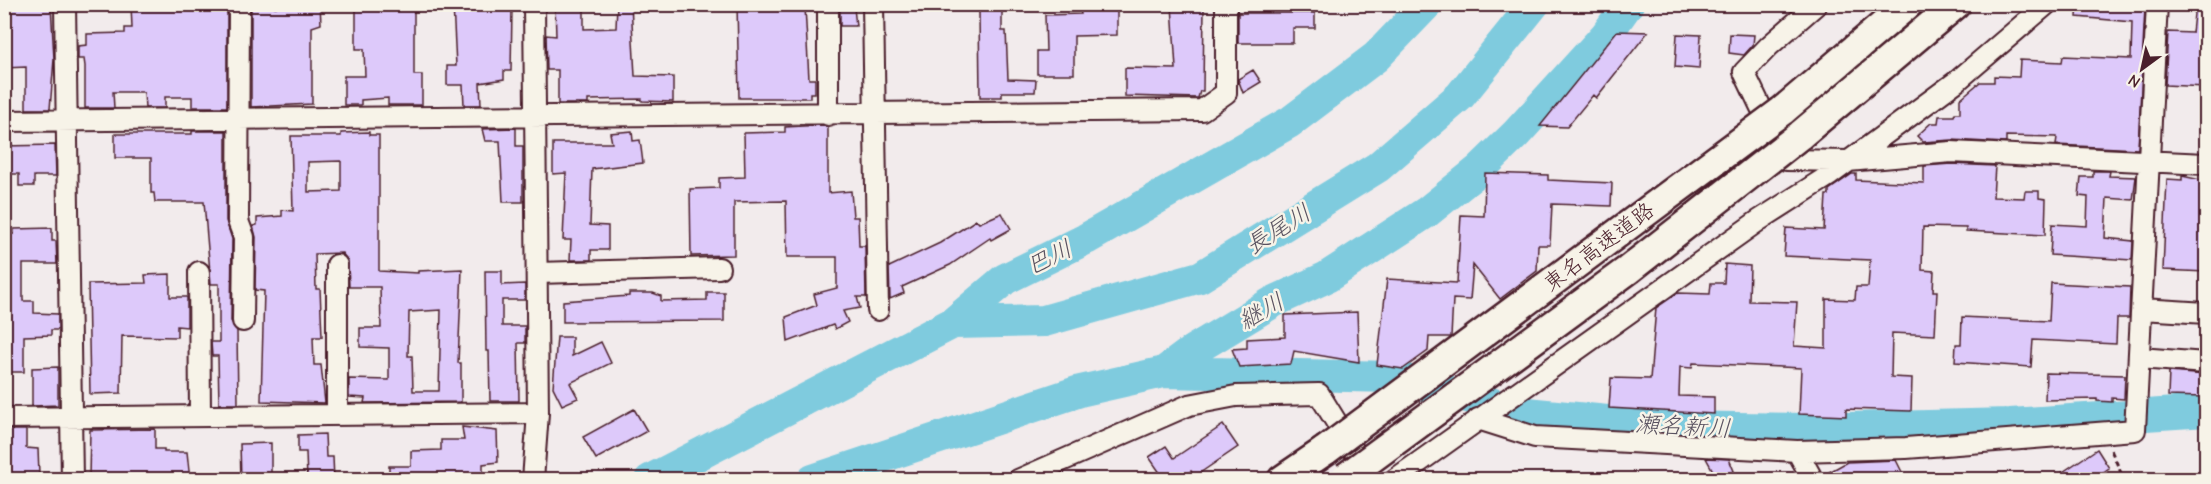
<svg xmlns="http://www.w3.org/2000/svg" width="2211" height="484" font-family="'Comic Neue','Klee One',sans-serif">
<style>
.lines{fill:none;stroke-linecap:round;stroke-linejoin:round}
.river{stroke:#7fcbde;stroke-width:32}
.building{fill:#ddc9fa;stroke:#4a1f2b;stroke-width:1.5;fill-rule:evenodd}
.minor-casing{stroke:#4a1f2b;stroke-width:24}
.highway-casing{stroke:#4a1f2b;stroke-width:33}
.path{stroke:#4a1f2b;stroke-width:3;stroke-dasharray:6 4.5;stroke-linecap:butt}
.minor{stroke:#f7f3e8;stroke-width:20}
.highway{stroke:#f7f3e8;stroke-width:28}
.highway-bridge-casing{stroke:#4a1f2b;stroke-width:33;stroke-linecap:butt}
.highway-bridge{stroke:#f7f3e8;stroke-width:28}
.labels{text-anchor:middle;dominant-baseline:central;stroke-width:5;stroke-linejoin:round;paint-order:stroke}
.street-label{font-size:22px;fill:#4a1f2b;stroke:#f7f3e8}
.water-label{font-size:24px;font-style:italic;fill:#5a5361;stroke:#f7f3e8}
</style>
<rect width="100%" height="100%" fill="#f2ebec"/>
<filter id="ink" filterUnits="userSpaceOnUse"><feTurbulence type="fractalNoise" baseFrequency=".0167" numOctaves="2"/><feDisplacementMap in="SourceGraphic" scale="12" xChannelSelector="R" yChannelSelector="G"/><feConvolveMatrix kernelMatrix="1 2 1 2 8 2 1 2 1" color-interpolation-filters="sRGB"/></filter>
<g filter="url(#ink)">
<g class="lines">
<path class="river" d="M953 323 1044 321 1200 277 1378 167 1460 96 1534 4
M1164 372 1395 377 1526 413 1669 427 1806 429 2010 424 2206 411
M650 480 953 323 1005 279 1086 239 1290 122 1376 57 1427 4
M813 480 1080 391 1164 372 1192 351 1273 302 1327 277 1427 212 1479 170 1516 134 1606 35 1628 4"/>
</g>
<path class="building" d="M4 4H51L54 59 50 109H26V67L4 68Z
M131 4H227V107H192V97H165V108H145L144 92H113L114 108H85V66L84 59H78V46L87 45V34L125 33V28H132Z
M289 4H320L321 24 312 27V104L251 107V7H289Z
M356 4H414V75H422V105H388V98L361 100V105H344V76H365L364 49H356Z
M453 4H476V8L512 9 511 71H504V79L480 83 481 105H464L463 85H447V66H456Z
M555 4H584V29L616 28 617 4H631L635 76 673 77V102L642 101V99L588 100V104H558V70H547L546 35 556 36Z
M737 4 805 7 809 79H815V93H810V98H739Z
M1088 4H1117V35L1074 36V74H1037V51H1046L1045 15 1081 14 1080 10H1088Z
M2078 4 2145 7 2138 149 2056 145 2057 137 2006 136V143L1952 140 1923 142 1917 136 1931 123H1938L1939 116H1954L1955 113H1960V99L1980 82H1994V76L2019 77 2020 60 2062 62 2063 56 2131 59 2132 22 2077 17Z
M2195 4H2206V87L2165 85 2168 32 2192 33Z
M1172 5H1204L1203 91H1200L1198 98 1125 96V68L1176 69Z
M840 8H854L856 26H840Z
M985 9H1002V31H1006L1008 79 1036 80 1035 92H1002V97H980L979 11Z
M1238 13H1315V28H1293V43H1238Z
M1617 31 1648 32 1596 98 1593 95 1567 127 1540 126Z
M1677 34 1701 35 1699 69 1675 67Z
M1730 34 1754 35 1753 45 1744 55 1729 53Z
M1253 70 1261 82 1243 93 1238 79Z
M822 125 828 127V193L851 191 853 217H858L859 246H865L866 297H857L860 308 843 311 848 322 835 329 833 325 788 342 786 317 817 305 814 294 837 288V257H787L786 201 734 202V255L691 256 690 189 719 188V178L745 177 744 133 785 132V127Z
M516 128V146H523V202H503L500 141H485L482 129Z
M192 131H226V221L232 239 231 321 237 331 238 404H219L218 356H212L211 342H219V284H211L204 202H155L154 193H151V158H115V134H192Z
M632 131 633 141 640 140 643 163 592 169 590 225 608 226V250H591V260H570L571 240H563L566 173 553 174V143H612L610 133Z
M369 132V135H379V271L418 273V271L462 269 458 363H461V402L364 403 365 398 349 397V379L389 380V348L360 347V328H381L380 287H349L348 261 342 253 315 254 316 289H320L322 337H313L314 365H321L325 403 261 401 264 291 255 290 256 237 253 226 257 225V218L282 216V210L293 211 291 136H341V133ZM341 161V191L308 192V162ZM441 310 439 391H413L412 356H408L409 312Z
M55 145 56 176H34V186H19V174H4V146Z
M1951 164 1995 166 1993 197 2024 198 2025 191H2039V198L2046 199 2045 235 1966 231V228L1923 227 1922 270 1934 271 1933 291H1937L1935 335 1892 333 1891 377 1912 378 1911 411 1846 409V416L1799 414 1801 368 1693 363 1692 368 1680 367 1679 396 1714 397V414L1609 408 1611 378 1650 379 1656 308 1678 293 1710 294 1711 283H1724L1725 264 1750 266 1749 301 1797 302 1794 346 1826 348V299L1855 300 1856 287H1868L1870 260 1784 256 1786 228 1824 230 1826 195H1829V190L1852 174H1856V180L1924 183V166Z
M2093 171H2110L2109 176 2136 177 2133 200 2107 198 2105 238 2133 241 2132 260 2050 255 2052 224 2087 226 2088 197 2079 196 2081 177H2093Z
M1485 173 1548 175V180L1612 183 1611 206 1552 204 1550 245H1538L1537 271 1500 299 1473 265 1470 300 1453 299 1451 337H1429L1428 351 1403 369 1377 365 1387 279 1457 283 1461 215 1484 216Z
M2182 176 2206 181V272L2163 270 2167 179 2182 180Z
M1002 213 1011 229 991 240 990 238 950 265 902 287 904 293 890 299 889 267 940 243 976 220 979 223Z
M52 228V241H56L57 264H23V301H34V313L58 314V330H51V335L24 336V372H4V234H14V229Z
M485 271H502V285L525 284V300H502V326H525V343H518L519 401H490L489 351H486Z
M170 274V297H187V327L177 326V337L122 336 121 393 90 394 88 284 146 283 145 275Z
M2051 283 2130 287 2129 318H2117L2116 344 2033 340 2031 367 1955 362 1956 344H1961L1962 317 2049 321Z
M707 292H724V321L563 322V301L629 296V293H653L661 296V301L707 300Z
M1357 312 1359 362 1294 351 1291 364 1239 367 1232 349 1247 348V339L1285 337V315Z
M557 337H572V356L601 342 611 363 570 383 578 398 562 405 553 387Z
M58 367V405L32 406V368Z
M2169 372 2206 375V395L2203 394V397L2168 396Z
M2046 373 2125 375 2124 399 2112 398V402L2097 401V399L2045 400Z
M634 409 647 431 596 459 583 437Z
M1223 425 1238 447 1194 477 1191 471 1179 480H1165L1149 457 1166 446 1174 458Z
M462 427 497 431 498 462 483 464V480H389V466H411V451L441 450V440H464Z
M155 429V449H164V452H187L190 480 89 478 90 430Z
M4 430H26V448L38 449 39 474 22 480H5Z
M325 434 326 457H333L334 480H307L306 452H298V435Z
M271 443V480H241L240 444Z
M2097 449 2109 468 2092 480H2051Z
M1706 458 1729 459 1734 471 1718 480Z
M1896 460 1906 480H1825L1824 475 1847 462Z"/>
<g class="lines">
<defs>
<path id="minor" d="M65 4 72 480
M239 4 238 221 244 237 243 321
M873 4 878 310
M1817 4 1769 46 1744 72 1786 160 1848 161 1951 152 2206 164
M828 115V4
M4 121 1202 110 1226 93V4
M337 265V414
M199 272 200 416
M537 273 719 268
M2142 309 2206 313
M2139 358 2206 363
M4 418 538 413
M1478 419 1535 437 1797 451
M533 480 538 413 534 4
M1018 480 1189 405 1236 396 1319 394 1372 480
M1394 480 1758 221 1830 175 1957 81 2047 4
M1813 480 1797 451 1906 448 2135 430 2157 4"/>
<path id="highway" d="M1782 111 1908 4
M1799 136 1956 4
M1282 480 1326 450"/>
</defs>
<use href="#minor" class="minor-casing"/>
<use href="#highway" class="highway-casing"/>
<path class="path" d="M2111 450 2121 473 2114 480"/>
<use href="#minor" class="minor"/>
<use href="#highway" class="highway"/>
<defs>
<path id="highway-bridge" d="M1326 450 1782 111
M1346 477 1628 270 1799 136"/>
</defs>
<use href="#highway-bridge" class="highway-bridge-casing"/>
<use href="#highway-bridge" class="highway-bridge"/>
</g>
</g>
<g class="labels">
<g class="street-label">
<text transform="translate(1599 247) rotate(-37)">東名高速道路</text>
</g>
<g class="water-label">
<text transform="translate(1278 229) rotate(-32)">長尾川</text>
<text transform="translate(1049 257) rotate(-26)">巴川</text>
<text transform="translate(1261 311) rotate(-29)">継川</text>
<text transform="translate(1683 426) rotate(3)">瀬名新川</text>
</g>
</g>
<rect width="2211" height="484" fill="none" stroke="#f7f3e8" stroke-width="24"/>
<rect x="12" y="12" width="2187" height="460" fill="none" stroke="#4a1f2b" stroke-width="2" filter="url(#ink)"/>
<g transform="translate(2142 69) rotate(213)" stroke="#f7f3e8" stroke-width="4.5" paint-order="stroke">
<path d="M0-4.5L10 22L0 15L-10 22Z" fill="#4a1f2b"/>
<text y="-9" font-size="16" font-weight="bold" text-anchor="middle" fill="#4a1f2b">N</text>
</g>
</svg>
